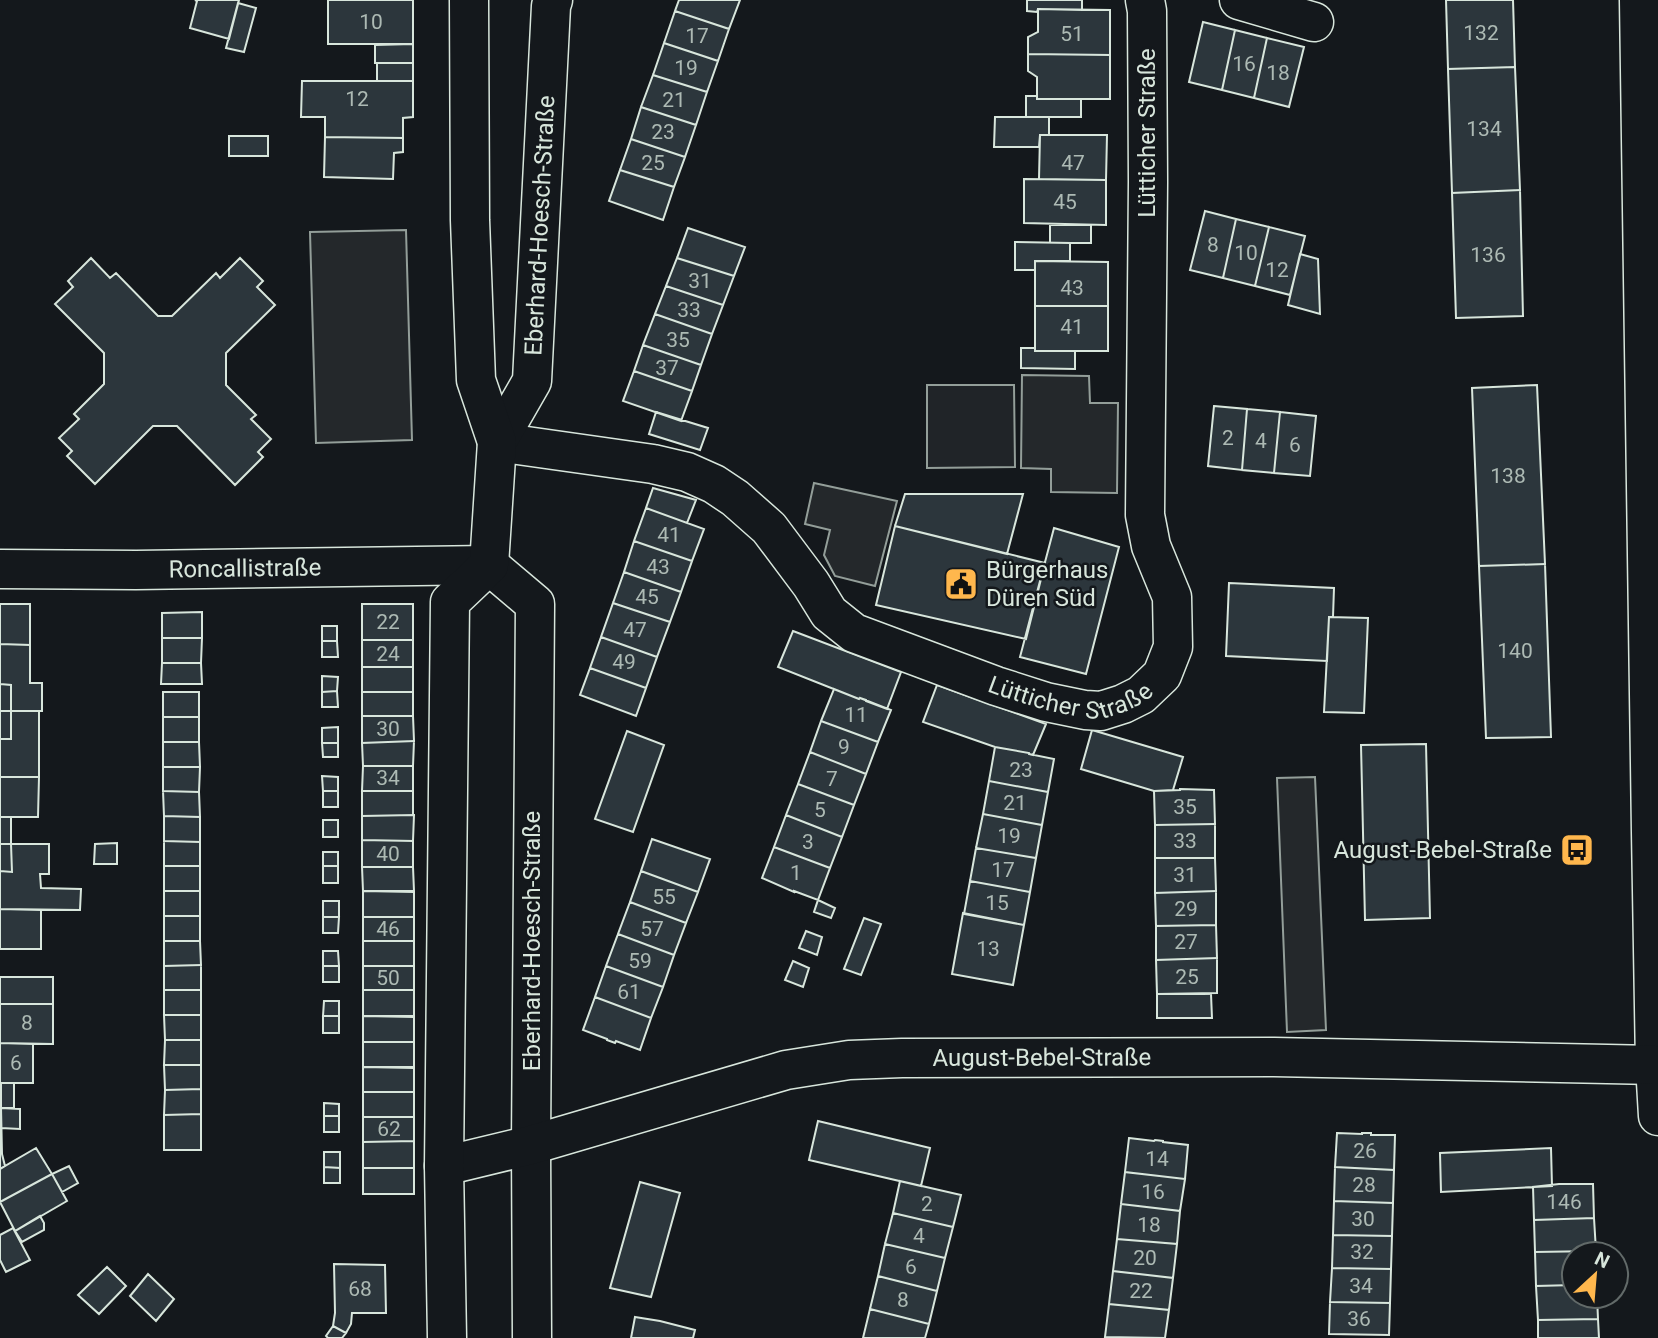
<svg xmlns="http://www.w3.org/2000/svg" width="1658" height="1338" font-family="Roboto,sans-serif">
<style>
.green{fill:#202428;stroke:#939e99;stroke-width:2}
.parking{fill:#24282b;stroke:#939e99;stroke-width:2}
.building{fill:#2c363c;stroke:#d8e6dc;stroke-width:2}
.lines{fill:none;stroke-linecap:round;stroke-linejoin:round}
.minor-casing{stroke:#d8e6dc;stroke-width:41}
.minor{stroke:#14181c;stroke-width:38}
.labels{text-anchor:middle;dominant-baseline:central;stroke-width:5;stroke-linejoin:round;paint-order:stroke}
.number-label{font-size:21px;fill:#adbab4}
.street-label{font-size:24px;fill:#d8e6dc;stroke:#14181c}
.poi-label{font-size:24px;fill:#d8e6dc;stroke:#14181c;text-anchor:start}
</style>
<rect width="100%" height="100%" fill="#14181c"/>
<path class="green" d="M927 385H1014L1015 467 927 468Z"/>
<path class="parking" d="M406 230 412 440 316 443 310 232Z
M1022 375 1089 376 1090 403H1118L1117 493 1051 492V469L1021 468Z
M814 483 897 501 875 586 835 576 824 555 830 530 805 524Z
M1315 777 1326 1030 1287 1032 1277 778Z"/>
<path class="building" d="M195 0H239L229 39 190 28 197 1Z
M328 0H413V44H328Z
M679 0H740L729 29 675 11Z
M1027 0H1082V10L1038 9 1037 12 1027 11Z
M1446 0H1513L1515 67 1448 69Z
M238 3 256 8 244 52 226 48Z
M1038 9 1110 10V55L1028 54V37L1038 32Z
M675 11 729 29 718 61 664 43Z
M1203 22 1235 30 1222 90 1189 82Z
M1235 30 1267 38 1254 98 1222 90Z
M1267 38 1304 47 1289 107 1254 98Z
M664 43 718 61 707 92 653 75Z
M413 44V63H375V45Z
M1028 54 1110 55V99H1037V77L1028 71Z
M377 63H413V81H377Z
M1515 67 1520 190 1452 193 1448 69Z
M653 75 707 92 696 125 641 107Z
M302 81H413V117L403 118V138L325 137V117H301Z
M1026 96H1037V99H1081V117H1026Z
M641 107 696 125 685 157 631 139Z
M995 117H1049V135H1040L1039 147H994Z
M1040 135H1107L1106 180 1039 179Z
M229 136H268V156H229Z
M325 137 403 138V152L394 153 393 179 324 177Z
M631 139 685 157 674 187 620 170Z
M620 170 674 187 663 220 609 201Z
M1024 179 1106 180V225L1024 223Z
M1520 190 1523 316 1456 318 1452 193Z
M1205 211 1236 219 1223 278 1190 270Z
M1236 219 1269 227 1255 286 1223 278Z
M1050 225H1091V243H1050Z
M1269 227 1305 236 1290 295 1255 286Z
M688 228 745 247 734 276 677 258Z
M1015 242 1070 243V261H1035V270H1015Z
M1300 254 1318 259 1320 314 1288 305Z
M91 258 110 278 116 273 158 316H172L216 273 220 278 240 258 263 281 257 287 275 305 226 353V385L256 415 251 419 271 439 258 452 263 457 235 485 177 426H153L95 484 67 456 72 451 59 438 79 419 74 414 104 384V353L55 304 73 287 68 281Z
M677 258 734 276 723 305 666 286Z
M1035 261 1108 262V306H1035Z
M666 286 723 305 712 334 655 314Z
M1035 306H1108V351H1035Z
M655 314 712 334 701 365 643 345Z
M643 345 701 365 692 391 634 371Z
M1021 348H1035V351H1075V369L1021 368Z
M634 371 692 391 681 421 623 401Z
M1537 385 1545 564 1479 566 1472 388Z
M1214 406 1247 409 1242 470 1208 466Z
M1247 409 1280 412 1274 473 1242 470Z
M656 412 708 428 700 450 649 434Z
M1280 412 1316 416 1310 476 1274 473Z
M653 488 696 500 687 523 646 508Z
M905 494H1023L1007 554 895 526Z
M646 508 704 529 692 561 634 541Z
M895 526 1045 563 1026 639 876 605Z
M1054 528 1119 547 1086 674 1020 657Z
M634 541 692 561 681 592 624 572Z
M1545 564 1551 737 1486 738 1479 566Z
M624 572 681 592 670 622 613 603Z
M1229 583 1334 588 1333 617H1329L1327 661 1226 656Z
M613 603 670 622 657 657 601 637Z
M0 604H30V645L0 644Z
M362 604H413V640H362Z
M202 612V638H162V613Z
M1329 617 1368 618 1364 713 1324 712Z
M322 626H337V641H322Z
M793 631 901 672 887 709 866 701V700L860 698 859 699 778 667Z
M601 637 657 657 646 688 590 668Z
M162 638H202L201 663H162Z
M362 640H413V667H362Z
M322 641H337L338 657H322Z
M0 644 30 645V683H42V711H11V685L0 684Z
M162 663H201L202 684H161Z
M362 667H413V692H362Z
M590 668 646 688 636 716 580 695Z
M322 676 338 677 337 691 322 692Z
M0 684 11 685V711H0Z
M937 685 1046 724 1033 755 1029 754V753L995 747 923 722Z
M834 689 859 699 860 698 891 710 878 742 821 721Z
M337 691 338 707H322V692Z
M163 692H199V717H163Z
M362 692H413V716H362Z
M0 711H11V739H0Z
M11 711H39V777H0V739H11Z
M362 716H413L414 741 362 743Z
M163 717H199V742H163Z
M821 721 878 742 866 774 810 752Z
M338 727V743H322V728Z
M1092 730 1183 757 1173 790 1154 791 1081 769Z
M627 731 664 745 633 832 595 819Z
M414 741 413 766H363L362 743Z
M163 742H199L200 767H163Z
M322 743H338V757H323Z
M1426 744 1430 918 1365 920 1361 745Z
M995 747 1029 753V754L1054 759 1048 792 989 781Z
M810 752 866 774 854 805 798 784Z
M363 766H413V791H362Z
M163 767H200L199 792 163 791Z
M322 776 338 777V791H323Z
M0 777H39L38 817H0Z
M989 781 1048 792 1042 825 983 814Z
M798 784 854 805 842 837 786 815Z
M1180 789 1214 790 1215 824 1155 825 1154 791 1180 790Z
M163 791 199 792 200 817 164 816Z
M323 791H338V807H323Z
M362 791H413V815L362 816Z
M983 814 1042 825 1036 858 976 848Z
M414 815 413 841 362 840V816Z
M786 815 842 837 830 868 774 847Z
M164 816 200 817V842L164 841Z
M0 817H11V844H0Z
M323 820H338V837H323Z
M1215 824V858H1155V825Z
M652 839 710 859 698 892 641 871Z
M362 840 413 841V867H362Z
M164 841 200 842V866H164Z
M117 843V864H94L95 844Z
M0 844H11L12 872 0 871Z
M11 844H49V874H40L41 888 81 889 80 910 0 909V871L12 872Z
M774 847 830 868 818 900 794 891V892L762 878Z
M976 848 1036 858 1030 892 970 881Z
M323 852H338V866H323Z
M1155 858H1215L1216 891 1155 893Z
M164 866H200V891H164Z
M323 866H338V883H323Z
M362 867H413L414 891H363Z
M641 871 698 892 686 923 630 902Z
M970 881 1030 892 1024 925 964 914Z
M164 891H200V916H164Z
M363 891 414 892V917H363Z
M1216 891V925L1156 926 1155 893Z
M818 900 835 908 831 918 814 912Z
M323 901H339V917H323Z
M630 902 686 923 674 955 618 934Z
M0 909 41 910V949H0Z
M963 913 1024 925 1013 985 952 974Z
M164 916H200V941H164Z
M323 917H339L338 933H323Z
M363 917H414V941H363Z
M864 918 881 924 861 975 844 969Z
M1216 925 1217 958 1156 960V926Z
M806 931 822 937 817 955 799 948Z
M618 934 674 955 663 987 606 966Z
M164 941H200L201 965 164 966Z
M363 941H414V966H363Z
M323 951H338L339 966H323Z
M1217 958V993L1157 994 1156 960Z
M793 961 809 968 803 987 785 980Z
M201 965V990H164V966Z
M323 966H339V982H323Z
M363 966H414V990H363Z
M606 966 663 987 651 1018 595 997Z
M0 977H53V1004H0Z
M164 990H201V1015H164Z
M363 990H414V1016H363Z
M1157 994H1211L1212 1018H1157Z
M595 997 651 1018 640 1050 616 1041 615 1043 607 1040V1039L583 1030Z
M324 1001H339V1016H323Z
M0 1004H53V1044L0 1043Z
M164 1015H201V1040H165Z
M323 1016H339V1033H323Z
M363 1016 414 1017V1042H363Z
M165 1040H201V1065H164Z
M363 1042H414V1067H363Z
M0 1043 33 1044V1083H0Z
M164 1065H201V1089L165 1090Z
M363 1067 414 1068V1092H363Z
M1 1083H14V1108H1Z
M201 1089V1114L164 1115 165 1090Z
M363 1092H414V1117H363Z
M324 1103 339 1104V1116H324Z
M0 1108H1L2 1154 5 1166 0 1169Z
M1 1108 20 1109V1129L1 1128Z
M201 1114V1150H164V1115Z
M324 1116H339V1132H324Z
M363 1117H414V1141L363 1142Z
M818 1121 930 1148 921 1186 809 1160Z
M1337 1133 1362 1134V1133H1371V1135H1395L1394 1170 1335 1167Z
M1129 1138 1154 1141 1155 1140 1163 1141V1142L1188 1145 1185 1179 1125 1172Z
M414 1141V1168H363V1142Z
M36 1148 52 1174 0 1202V1169Z
M1551 1148 1552 1186 1441 1192 1440 1153Z
M324 1152H340V1168L324 1167Z
M69 1166 78 1183 62 1192 52 1174Z
M324 1167 340 1168V1183H324Z
M1335 1167 1394 1170 1393 1203 1334 1201Z
M363 1168H414V1194H363Z
M1125 1172 1185 1179 1180 1211 1121 1204Z
M52 1174 67 1201 15 1231 0 1202Z
M900 1181 961 1195 953 1227 893 1213Z
M640 1182 680 1193 651 1297 610 1288Z
M1559 1184H1593L1594 1218 1534 1220 1533 1187Z
M1334 1201 1393 1203 1392 1236 1333 1235Z
M1121 1204 1180 1211 1177 1244 1117 1239Z
M893 1213 953 1227 945 1258 885 1244Z
M40 1216 44 1223V1230L22 1242 15 1231Z
M1594 1218 1596 1251 1535 1252 1534 1220Z
M13 1228 30 1260 6 1272 0 1260V1235Z
M1333 1235 1392 1236 1391 1269 1332 1268Z
M1117 1239 1177 1244 1173 1278 1113 1271Z
M885 1244 945 1258 937 1291 878 1276Z
M1596 1251V1254H1574V1285L1536 1286 1535 1252Z
M334 1264 385 1265 386 1313H352L351 1324 346 1333 333 1326 335 1313Z
M107 1267 126 1286 99 1314 78 1295Z
M1332 1268 1391 1269 1390 1303 1330 1302Z
M1113 1271 1173 1278 1169 1310 1109 1304Z
M148 1274 174 1299 156 1321 130 1296Z
M878 1276 937 1291 929 1324 870 1309Z
M1574 1285V1296H1597L1598 1319 1538 1320 1536 1286Z
M1330 1302 1390 1303 1389 1335 1329 1334Z
M1109 1304 1169 1310 1165 1338 1105 1337Z
M870 1309 929 1324 925 1338H863Z
M635 1317 660 1321 695 1330 693 1338H631Z
M1598 1319 1599 1338H1538V1320Z
M333 1326 346 1333 342 1338H328L326 1336Z"/>
<g class="lines">
<defs>
<g id="minor">
<path d="M1239 0 1314 22"/>
<path d="M1639 0 1651 832 1655 1065 1658 1116"/>
<path id="s1" d="M497 442 653 464 687 472 714 484 735 498 769 528 811 584 829 613 854 633 996 686 1046 702 1085 710 1101 711 1123 704 1141 695 1162 675 1173 647 1172 597 1151 546 1145 515 1148 182 1147 11 1145 0"/>
<path id="s2" d="M497 442 532 381 551 6 553 0"/>
<path d="M489 565 535 604 531 1145 532 1338"/>
<path id="s3" d="M0 569 136 570 489 565"/>
<path id="s4" d="M444 1166 531 1145 786 1070 849 1060 902 1058 1274 1057 1655 1065"/>
<path d="M447 1338 444 1166 450 602 489 565 497 442 476 380 470 220 469 0"/>
</g>
</defs>
<use href="#minor" class="minor-casing"/>
<use href="#minor" class="minor"/>
</g>
<defs>
<symbol id="civic-square" viewBox="-11 -11 22 22"><rect x="-9" y="-9" width="18" height="18" rx="4" fill="#ffb74d" stroke="#14181c"/><path d="M-.6-6.5H3V-4.5H.6V-3L4-1V1h2V6H-6V1h2V-1L-.6-3ZM-1.2 2.5V6h2.4V2.5Z" fill="#111"/></symbol>
<symbol id="bus-square" viewBox="-11 -11 22 22"><rect x="-9" y="-9" width="18" height="18" rx="4" fill="#ffb74d" stroke="#14181c"/><path d="M-5-6H5V4H4V6H2V4H-2V6H-4V4H-5ZM-3.5-4V0h7V-4ZM-3.5 1.2v1.5H-2V1.2ZM2 1.2v1.5H3.5V1.2Z" fill="#111"/></symbol>
</defs>
<g fill-rule="evenodd">
<use href="#civic-square" x="942" y="565" width="38" height="38"/>
<use href="#bus-square" x="1558" y="831" width="38" height="38"/>
</g>
<g class="labels">
<g class="number-label">
<text x="371" y="22">10</text>
<text x="1481" y="33">132</text>
<text x="1072" y="34">51</text>
<text x="697" y="36">17</text>
<text x="1244" y="64">16</text>
<text x="686" y="68">19</text>
<text x="1278" y="73">18</text>
<text x="357" y="99">12</text>
<text x="674" y="100">21</text>
<text x="1484" y="129">134</text>
<text x="663" y="132">23</text>
<text x="653" y="163">25</text>
<text x="1073" y="163">47</text>
<text x="1065" y="202">45</text>
<text x="1213" y="245">8</text>
<text x="1246" y="253">10</text>
<text x="1488" y="255">136</text>
<text x="1277" y="270">12</text>
<text x="700" y="281">31</text>
<text x="1072" y="288">43</text>
<text x="689" y="310">33</text>
<text x="1072" y="327">41</text>
<text x="678" y="340">35</text>
<text x="667" y="368">37</text>
<text x="1228" y="438">2</text>
<text x="1261" y="441">4</text>
<text x="1295" y="445">6</text>
<text x="1508" y="476">138</text>
<text x="669" y="535">41</text>
<text x="658" y="567">43</text>
<text x="647" y="597">45</text>
<text x="388" y="622">22</text>
<text x="635" y="630">47</text>
<text x="1515" y="651">140</text>
<text x="388" y="654">24</text>
<text x="624" y="662">49</text>
<text x="856" y="715">11</text>
<text x="388" y="729">30</text>
<text x="844" y="747">9</text>
<text x="1021" y="770">23</text>
<text x="388" y="778">34</text>
<text x="832" y="779">7</text>
<text x="1015" y="803">21</text>
<text x="1185" y="807">35</text>
<text x="820" y="810">5</text>
<text x="1009" y="836">19</text>
<text x="1185" y="841">33</text>
<text x="808" y="842">3</text>
<text x="388" y="854">40</text>
<text x="1003" y="870">17</text>
<text x="796" y="873">1</text>
<text x="1185" y="875">31</text>
<text x="664" y="897">55</text>
<text x="997" y="903">15</text>
<text x="1186" y="909">29</text>
<text x="388" y="929">46</text>
<text x="652" y="929">57</text>
<text x="1186" y="942">27</text>
<text x="988" y="949">13</text>
<text x="640" y="961">59</text>
<text x="1187" y="977">25</text>
<text x="388" y="978">50</text>
<text x="629" y="992">61</text>
<text x="27" y="1023">8</text>
<text x="16" y="1063">6</text>
<text x="389" y="1129">62</text>
<text x="1365" y="1151">26</text>
<text x="1157" y="1159">14</text>
<text x="1364" y="1185">28</text>
<text x="1153" y="1192">16</text>
<text x="1564" y="1202">146</text>
<text x="927" y="1204">2</text>
<text x="1363" y="1219">30</text>
<text x="1149" y="1225">18</text>
<text x="919" y="1236">4</text>
<text x="1362" y="1252">32</text>
<text x="1145" y="1258">20</text>
<text x="911" y="1267">6</text>
<text x="1361" y="1286">34</text>
<text x="360" y="1289">68</text>
<text x="1141" y="1291">22</text>
<text x="903" y="1300">8</text>
<text x="1359" y="1319">36</text>
</g>
<g class="street-label">
<text transform="translate(1147 133) rotate(-90)">Lütticher Straße</text>
<text stroke="none"><textPath href="#s2" startOffset="226">Eberhard-Hoesch-Straße</textPath></text>
<text stroke="none"><textPath href="#s3" startOffset="245">Roncallistraße</textPath></text>
<text stroke="none"><textPath href="#s1" startOffset="658">Lütticher Straße</textPath></text>
<text transform="translate(532 941) rotate(-90)">Eberhard-Hoesch-Straße</text>
<text stroke="none"><textPath href="#s4" startOffset="612">August-Bebel-Straße</textPath></text>
</g>
<g class="poi-label">
<text x="986" y="570">Bürgerhaus<tspan x="986" dy="28">Düren Süd</tspan></text>
<text x="1552" y="850" text-anchor="end">August-Bebel-Straße</text>
</g>
</g>
<g transform="translate(1595 1275) rotate(26)"><circle r="33" fill="#14181c" stroke="#626a69" stroke-width="2"/>
<path d="M0-5L12 26L0 18L-12 26Z" fill="#ffb74d"/>
<text y="-10" font-size="19" font-weight="bold" text-anchor="middle" fill="#d8e6dc">N</text>
</g>
</svg>
